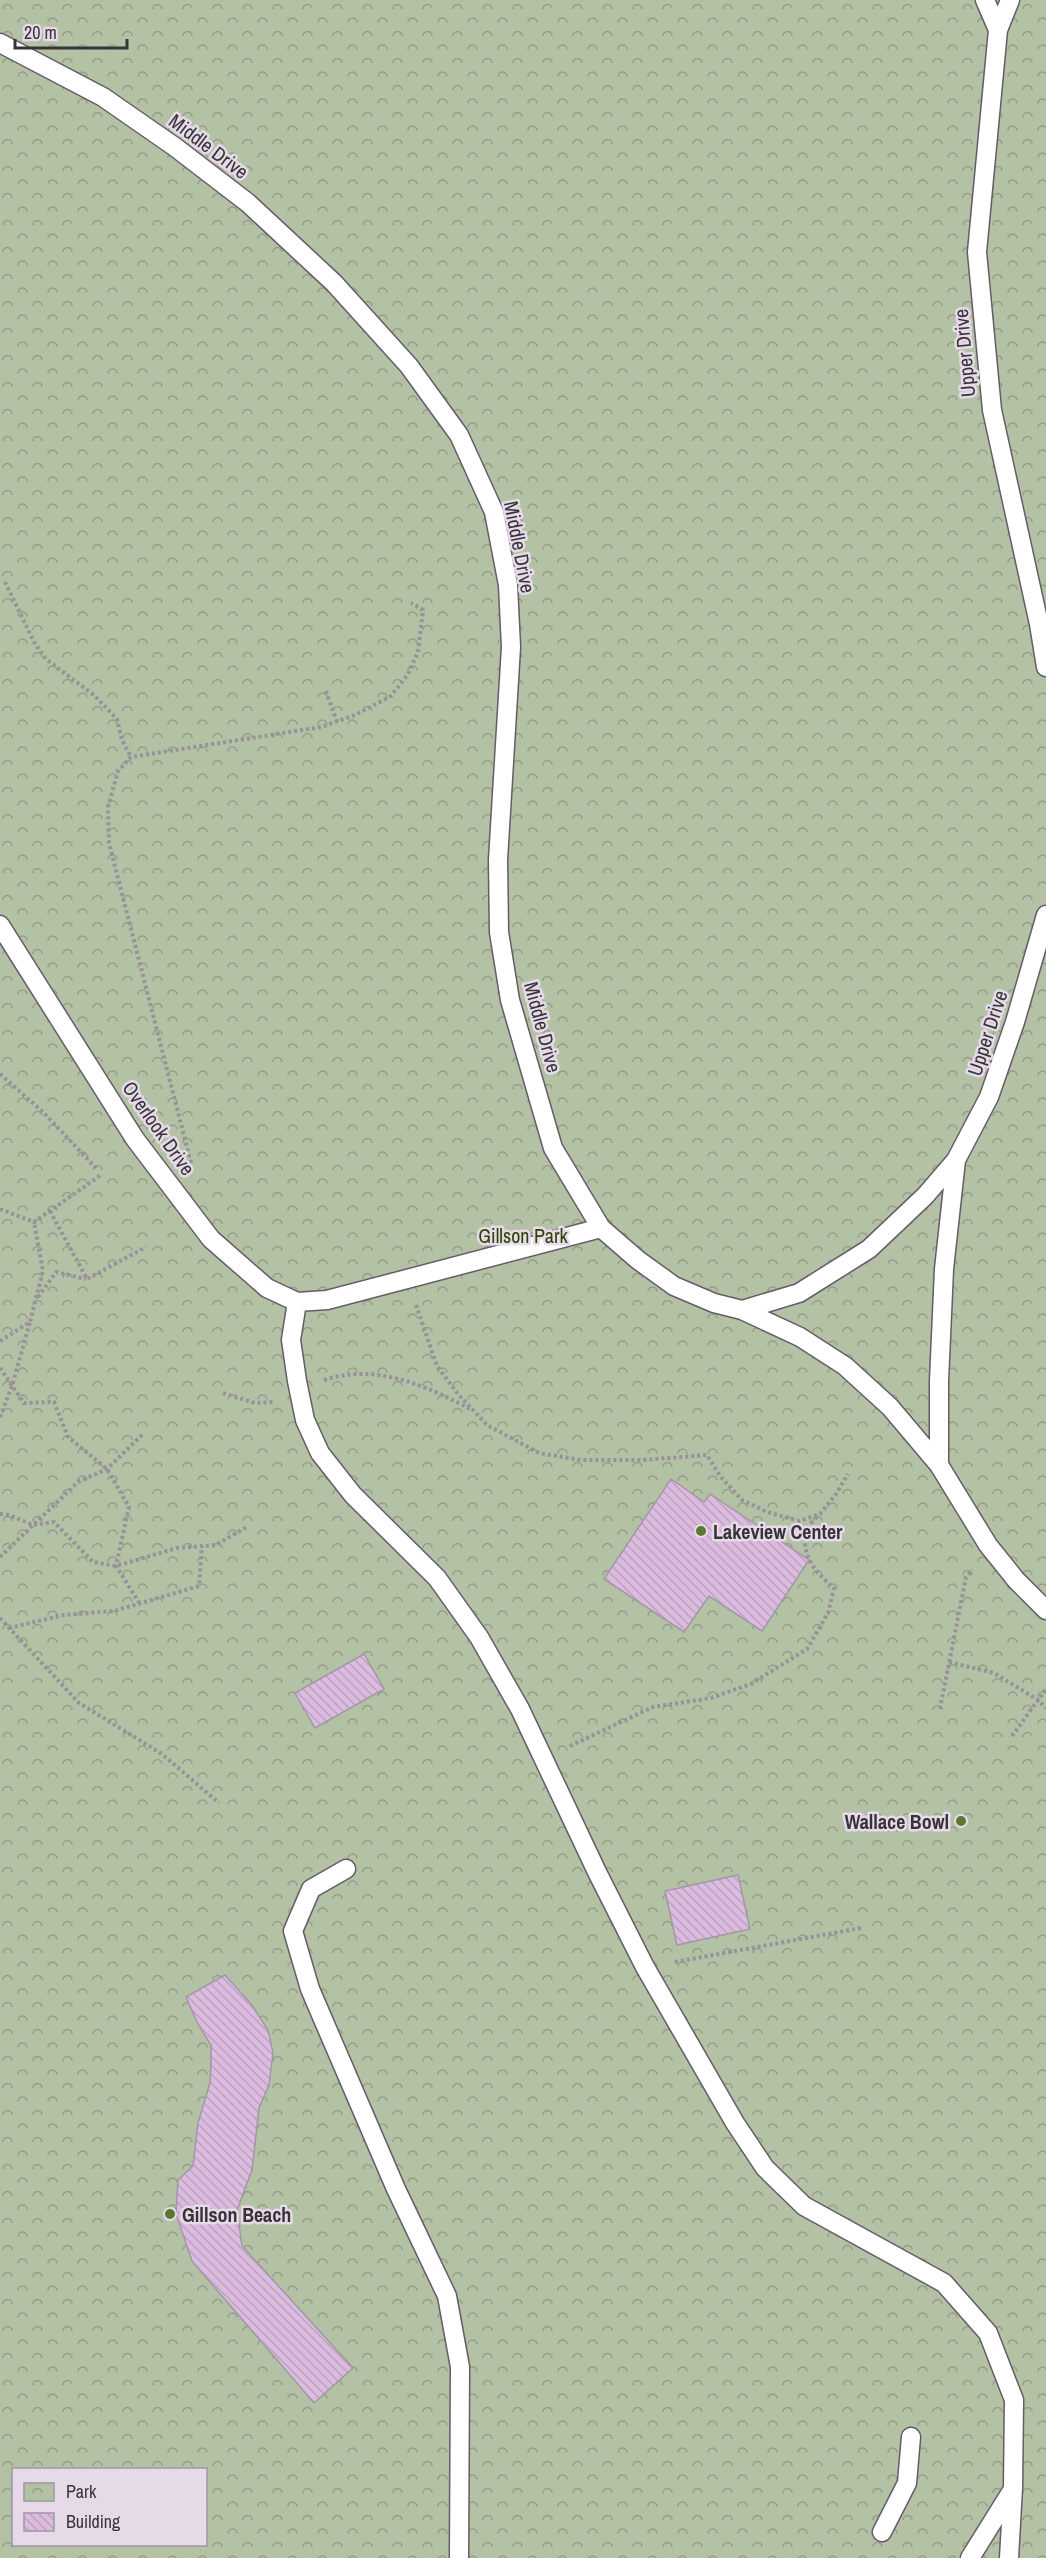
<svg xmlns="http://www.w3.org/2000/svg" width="1046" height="2558" font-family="'Archivo Narrow',sans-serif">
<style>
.park{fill:url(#park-crowns);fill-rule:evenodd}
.building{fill:url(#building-back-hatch);stroke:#a297a4;stroke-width:1.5}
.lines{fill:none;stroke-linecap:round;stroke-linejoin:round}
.lane-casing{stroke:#665b67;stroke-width:21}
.path{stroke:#98909a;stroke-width:4;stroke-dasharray:3 3;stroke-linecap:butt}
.lane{stroke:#fff;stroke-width:18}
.poi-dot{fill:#5a782e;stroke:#e6dae8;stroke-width:2}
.labels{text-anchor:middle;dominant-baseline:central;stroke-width:5;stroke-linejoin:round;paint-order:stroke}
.street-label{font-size:20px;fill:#383338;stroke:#e6dae8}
.park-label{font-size:20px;fill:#2c4200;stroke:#e6dae8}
.poi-label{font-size:20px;font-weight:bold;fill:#383338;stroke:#e6dae8;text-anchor:start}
</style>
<defs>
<pattern id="park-crowns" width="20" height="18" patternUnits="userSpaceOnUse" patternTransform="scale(1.5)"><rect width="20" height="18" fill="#b3c1a5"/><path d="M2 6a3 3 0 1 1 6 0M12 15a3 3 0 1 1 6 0" fill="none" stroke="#939d87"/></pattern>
<pattern id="building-back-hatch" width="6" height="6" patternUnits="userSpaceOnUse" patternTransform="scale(1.5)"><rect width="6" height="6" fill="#dbbbdf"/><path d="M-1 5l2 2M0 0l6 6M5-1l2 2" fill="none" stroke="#bda1c0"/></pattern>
</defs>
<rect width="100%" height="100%" fill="#e6dae8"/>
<path class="park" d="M0 0H1046V2558H0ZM14 2470H206V2544H14Z"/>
<path class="building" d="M671 1479 704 1502 710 1494 809 1560 762 1631 709 1596 684 1632 604 1579Z
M364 1654 384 1689 315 1728 295 1693Z
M738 1875 750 1929 677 1945 665 1891Z
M225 1975 251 2004 268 2030 273 2053 269 2085 259 2108 252 2170 237 2210 242 2246 353 2368 314 2403 192 2261 176 2214 178 2180 193 2166 198 2123 210 2083 211 2064V2045L198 2024 186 1997Z"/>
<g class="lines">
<defs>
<path id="lane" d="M985 0 998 30
M1010 0 998 30 977 252 992 410 1039 624 1046 667
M0 43 103 97 175 147 248 203 334 283 409 366 459 435 494 512 508 585 511 647 498 860 499 932 510 1000 553 1148 601 1228
M0 925 135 1139 211 1239 267 1288 297 1302 327 1300 601 1228 638 1260 674 1286 714 1303 742 1310 800 1337 845 1366 890 1407 939 1465 988 1545 1016 1580 1046 1610
M297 1302 291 1340 297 1381 305 1420 320 1453 353 1495 437 1578 479 1637 520 1709 597 1872 645 1967 735 2123 765 2168 804 2206 944 2283 988 2333 1014 2400 1013 2488 1009 2558
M742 1310 799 1293 869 1249 925 1196 956 1160 989 1097 1015 1022 1046 915
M939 1465V1381L944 1269 956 1160
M346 1869 311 1889 293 1931 310 1989 396 2189 447 2296 460 2367 459 2558
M882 2532 907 2483 911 2437
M970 2558 1013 2489"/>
</defs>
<use href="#lane" class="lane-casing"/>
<path class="path" d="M5 582 34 642 46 659 95 696 117 719 122 740 131 757
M326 691 337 722
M0 1074 44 1113 96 1168
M191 1163 109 843 108 807 118 771 131 757 321 727 355 715 391 696 408 674 418 652 423 610 411 603
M0 1209 34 1222 101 1175
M50 1211 87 1279 146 1247
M38 1297 56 1272 86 1279
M416 1305 437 1366 458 1394 487 1425 539 1453 581 1460H643L707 1455 720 1476 742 1500 767 1512 799 1521 820 1514 836 1494 848 1474
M0 1341 30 1322 43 1271 34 1222
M0 1368 24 1403 54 1402 68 1437 107 1469 129 1507 116 1566 140 1604
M324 1380C375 1363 425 1385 470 1409
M223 1393 255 1403 274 1402
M0 1417 12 1386 30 1322
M0 1514 9 1515 33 1525 54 1522 93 1562 116 1566 177 1548 216 1545 247 1527
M0 1557 78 1482 107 1469 143 1434
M0 1618 79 1703 162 1754 219 1803
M9 1628 64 1615 114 1611 199 1586 202 1546
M949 1662 994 1673 1038 1700 1046 1708
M940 1709 966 1577 973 1570
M1012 1736 1046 1689
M570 1746 653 1707 711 1698 751 1684 807 1649 828 1613 834 1588C817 1574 799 1555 807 1530 808 1525 815 1519 819 1515
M675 1962 861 1928"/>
<use href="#lane" class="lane"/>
</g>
<g class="poi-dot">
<circle cx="701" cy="1531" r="6"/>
<circle cx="961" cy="1821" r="6"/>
<circle cx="170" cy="2214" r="6"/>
</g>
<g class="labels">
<g class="street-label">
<text transform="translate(209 146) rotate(37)">Middle Drive</text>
<text transform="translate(964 353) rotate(-95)">Upper Drive</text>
<text transform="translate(520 547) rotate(79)">Middle Drive</text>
<text transform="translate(543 1027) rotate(75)">Middle Drive</text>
<text transform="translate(987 1033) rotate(-72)">Upper Drive</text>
<text transform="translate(159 1128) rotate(55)">Overlook Drive</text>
</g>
<g class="park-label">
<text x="523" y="1235">Gillson Park</text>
</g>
<g class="poi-label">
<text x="713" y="1531">Lakeview Center</text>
<text x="949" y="1821" text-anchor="end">Wallace Bowl</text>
<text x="182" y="2214">Gillson Beach</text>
</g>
</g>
<rect x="12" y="2468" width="195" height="78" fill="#e6dae8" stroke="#a097a2" stroke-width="1.5"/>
<rect x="24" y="2483" width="30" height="18" fill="url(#park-crowns)" stroke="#a097a2" stroke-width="1.5"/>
<text x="66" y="2498" font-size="18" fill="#383338">Park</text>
<rect x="24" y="2513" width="30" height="18" fill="url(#building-back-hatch)" stroke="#a097a2" stroke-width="1.5"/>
<text x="66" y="2528" font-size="18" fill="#383338">Building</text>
<path d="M15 39v9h112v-9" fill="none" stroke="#383338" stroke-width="3"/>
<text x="24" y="39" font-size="18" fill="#383338" stroke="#e6dae8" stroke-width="4.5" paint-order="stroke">20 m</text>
</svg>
